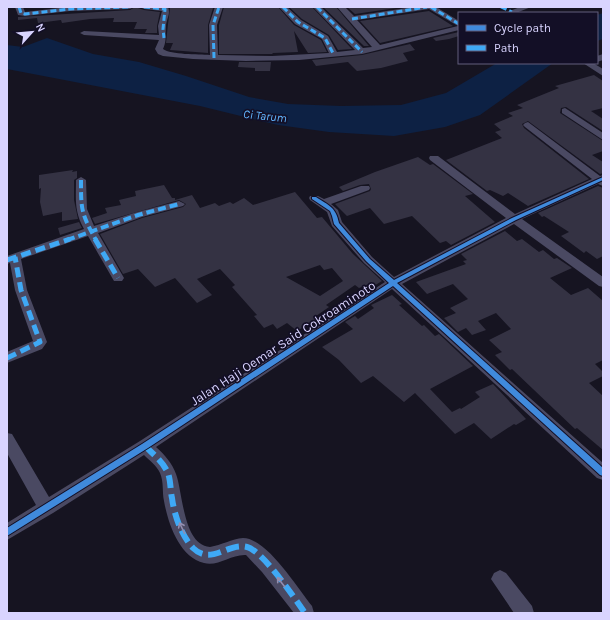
<svg xmlns="http://www.w3.org/2000/svg" width="610" height="620" font-family="Karla,sans-serif">
<style>
.water{fill:#0d2144}
.building{fill:#343243;fill-rule:evenodd}
.lines{fill:none;stroke-linecap:round;stroke-linejoin:round}
.street{fill:#4a4962;fill-rule:evenodd}
.quiet-far3{stroke:#3fa9f5;stroke-width:3;stroke-dasharray:6 3;stroke-linecap:butt}
.quiet-far2{stroke:#3fa9f5;stroke-width:4;stroke-dasharray:8 4;stroke-linecap:butt}
.quiet-far1{stroke:#3fa9f5;stroke-width:5;stroke-dasharray:10 5;stroke-linecap:butt}
.quiet{stroke:#3fa9f5;stroke-width:6;stroke-dasharray:13 6;stroke-linecap:butt}
.cycleway-casing{stroke:#130f26;stroke-width:2}
.cycleway{fill:#408adc;fill-rule:evenodd}
.oneway{stroke:#928eb0}
.labels{text-anchor:middle;dominant-baseline:central;stroke-width:3.5;stroke-linejoin:round;paint-order:stroke}
.far-water-label{font-size:12px;font-style:italic;fill:#62b6ff;stroke:#130f26}
.street-label{font-size:13px;fill:#d9d4ff;stroke:#130f26}
</style>
<rect width="100%" height="100%" fill="#161421"/>
<path class="water" d="M603 13V39L597 41V15Z
M47 38 93 54 139 62 186 76 249 97 288 104 341 106 401 105 446 93 497 63H553L480 115 445 127 394 136 329 132 278 125 200 106 7 69V45L23 47Z"/>
<path class="building" d="M135 7 144 10 160 12 157 26V33H145L147 29H134L137 22H113L114 18 90 19 62 23 61 20 38 23 37 18 18 20V17L130 10Z
M174 7 213 8 208 25V53L170 50 173 43H166L168 24 170 8Z
M224 7H278L294 25 321 40 327 52 308 53 294 31 298 52 273 53 272 54H219V25Z
M289 7H312L352 49 338 50 329 35 302 19Z
M323 7H336L369 46H364Z
M347 7H403L355 14Z
M429 11 453 26 380 43 360 21Z
M459 32V36L449 39 436 41 433 38Z
M410 44 415 50 403 53 408 61 381 68 357 71 348 62 316 66 312 60 362 55Z
M239 62H271L270 71H255V68L238 67Z
M594 75 603 81V108L591 111 603 119V131L566 107 561 108 560 113 603 141V151L592 155 603 162V173L600 174 528 121 522 124 524 128 589 179 528 206 508 193 503 196 490 190 487 191 446 160 502 138 495 132 501 130 494 124 513 116 508 113 523 108 517 105 559 88 555 86Z
M418 157 430 165 433 164 473 194 465 196 495 222 451 245 446 241 440 243 412 216 384 224 370 208 347 216 335 204 370 191 371 189 369 184 360 185 343 191 339 187 375 172Z
M73 170 72 172 77 171V178L74 180V200L78 219 62 221V212L43 216 40 202 41 188 39 189V175Z
M164 185 172 198H175V200L192 195 200 208 215 203 219 206 230 202 233 204 244 198 253 205 295 192 317 218 322 217 353 254 382 281 372 287 369 284 359 288 355 285 326 305 329 307 316 316 318 318 297 331 287 323 277 329 273 324 264 328 254 316 257 315 232 287 235 285 220 269 197 279 212 295 197 303 175 278 155 287 138 269 123 274 100 234 142 218 183 207 186 204 179 200 95 224 92 218 107 213 105 208 121 205 119 200 136 196 135 191ZM320 265 324 270 332 268 343 281 320 296 286 277Z
M598 186 603 188V256L597 259 586 251 584 253 561 236 569 232 544 216 542 217 538 213Z
M79 222 82 228 60 235 58 228Z
M505 231 517 241 522 239 539 252 543 250 554 259 557 258 572 268 550 278 571 295 588 288 603 301V360L595 364 603 372V376L589 383 603 396V450L577 428 575 429 512 369 510 370 495 355 502 352 489 340 511 329 496 313 478 321 486 330 472 335 466 328 458 332 444 318 456 313 450 308 468 299 453 284 427 294 416 282 466 264 463 261 467 260 461 254Z
M392 295 402 304 399 305 422 326 424 325 435 336 439 334 473 366 430 389 452 412 460 408 461 409 480 397 475 392 493 384 526 419 516 425 514 424 491 439 474 423 455 434 415 393 404 402 373 376 361 383 339 360 322 347 353 329 345 322 355 316 358 319 374 308 371 305Z"/>
<g class="lines">
<path class="street" d="M15 7H23L25 12 68 7H134L130 9 70 11 25 16 18 15Z
M140 7H168C171 15 166 19 166 27 165 36 167 40 163 49 171 55 198 54 210 55L209 25 215 7H223L217 25 218 55 272 56 329 53 322 39 295 24 279 7H287L301 20 328 36 337 52 355 50 313 7H321L363 48 372 47 337 7H345L354 16 413 7H436L459 21V30L362 54 299 60 246 61 193 59 163 56 158 54 155 49 159 40 84 35 80 33 84 31 159 35 158 26 162 11 144 9ZM429 9 458 26 380 45 357 20Z
M520 7H531L516 13H505Z
M603 54V60L597 62V56Z
M583 63H593L603 69V76Z
M565 108 603 133V140L562 113V109Z
M528 122 600 176 603 175V186L598 184 522 219 603 277V287L599 286 514 224 402 284 603 463V480L597 478 392 289 156 447C165 455 172 463 176 474 183 493 183 545 210 547 221 545 232 539 243 538 267 538 298 589 312 606L314 613H294L262 572 246 555C231 554 218 567 204 563 179 557 168 523 164 501 162 492 164 482 160 473 157 466 149 460 144 455L53 513 7 540V523L36 505 7 453V433L12 434 49 497 140 441 385 282 364 263 332 226 327 212 310 200 309 198 310 196H318L324 199 361 186H369L370 188 369 190 331 204 338 210 342 222 372 257 394 277 506 218 430 160 429 158 430 156H438L515 214 592 179 525 127 523 125 525 123Z
M81 177 86 180 87 209 94 226 134 213 179 201 185 204 183 206 142 217 98 233 124 278 122 281H114L88 236 21 259 27 290 47 342 42 349 7 363V352L33 341 15 290 10 263 7 264V256L84 229C74 211 76 200 76 180Z
M500 570 506 573 532 606 534 613H514L491 579 494 573Z"/>
<path class="quiet-far3" d="M19 7 21 13 25 14 70 9 130 7
M144 7 165 9 163 29 164 38
M283 7 298 22 325 38 334 55
M317 7 362 52
M431 7 459 24
M501 7 512 12
M352 19 427 7
M214 58 213 25 219 7"/>
<path class="quiet-far2" d="M81 180C81 210 81 213 96 240
M67 240 138 215 179 204"/>
<path class="quiet-far1" d="M95 239 118 278
M7 260 70 239
M7 358 40 342 21 290 15 257"/>
<path class="quiet" d="M145 446C153 454 162 461 167 471 171 479 170 489 172 498 174 514 181 535 193 548 211 566 228 542 247 547 263 551 295 599 305 613"/>
<defs>
<path id="cycleway" d="M603 177V180L516 220 397 283 603 468V476L600 475 393 286 148 448 7 536V528L142 444 389 283 366 261 334 224 332 216 330 211 312 199V197H316C328 205 336 207 339 223L370 259 394 280 512 218Z"/>
</defs>
<use href="#cycleway" class="cycleway-casing"/>
<use href="#cycleway" class="cycleway"/>
</g>
<defs><path id="oneway-shaft" d="M-6 0H5M1.5-3L5.5 0L1.5 3" fill="none" stroke-width="1.6" stroke-linecap="round" stroke-linejoin="round"/></defs>
<g class="oneway">
<use href="#oneway-shaft" transform="translate(182 528) rotate(-116)"/>
<use href="#oneway-shaft" transform="translate(281 582) rotate(-128)"/>
</g>
<g class="labels">
<g class="far-water-label">
<text transform="translate(265 116) rotate(6)">Ci Tarum</text>
</g>
<g class="street-label">
<text transform="translate(283 343) rotate(-33)">Jalan Haji Oemar Said Cokroaminoto</text>
</g>
</g>
<rect width="610" height="620" fill="none" stroke="#d9d4ff" stroke-width="16"/>
<rect x="458" y="12" width="140" height="52" fill="#130f26" stroke="#625e7d"/>
<rect x="466" y="25" width="20" height="6" fill="#408adc" stroke="#625e7d"/>
<text x="494" y="32" font-size="12" fill="#d9d4ff">Cycle path</text>
<rect x="466" y="45" width="20" height="6" fill="#3fa9f5" stroke="#625e7d"/>
<text x="494" y="52" font-size="12" fill="#d9d4ff">Path</text>
<g transform="translate(32 32) rotate(63)" stroke="#130f26" stroke-width="3" paint-order="stroke">
<path d="M0-3L7 15L0 10L-7 15Z" fill="#d9d4ff"/>
<text y="-6" font-size="11" font-weight="bold" text-anchor="middle" fill="#d9d4ff">N</text>
</g>
</svg>
